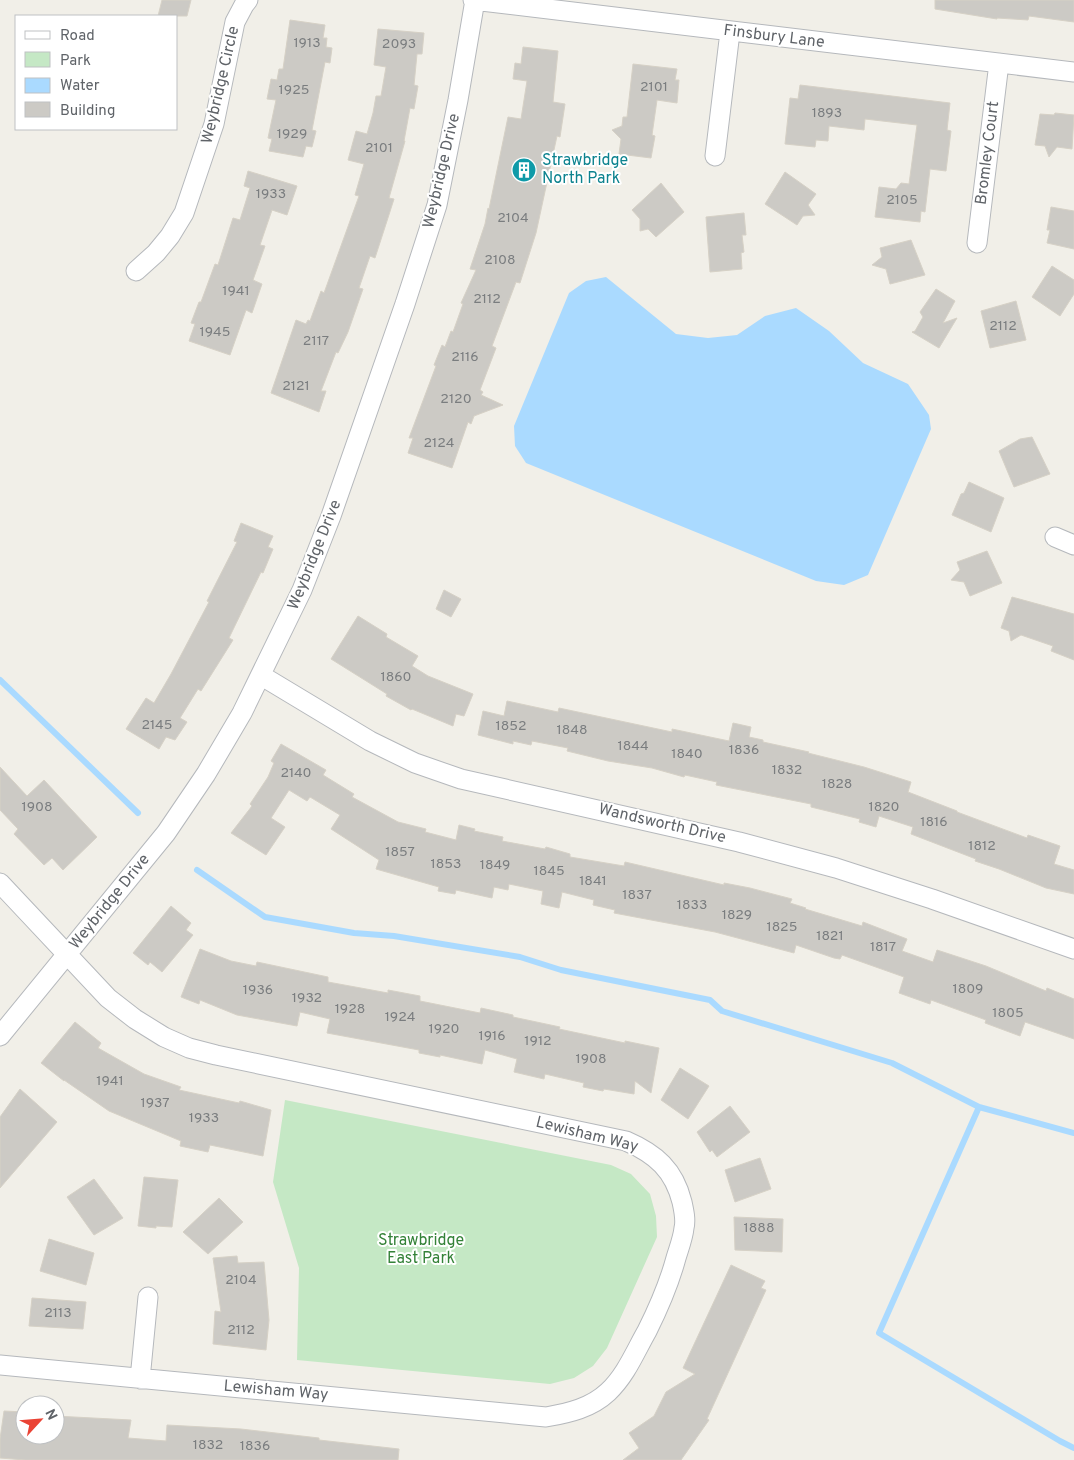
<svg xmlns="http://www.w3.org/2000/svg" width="1074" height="1460" font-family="Overpass,sans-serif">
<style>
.green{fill:#c5e8c5}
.water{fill:#aadaff}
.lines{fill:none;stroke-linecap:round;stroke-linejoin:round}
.stream{stroke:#aadaff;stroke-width:6}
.building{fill:#cccac5;stroke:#d6d1c6}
.minor-casing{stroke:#b5b8bc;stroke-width:21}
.minor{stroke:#fff;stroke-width:19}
.labels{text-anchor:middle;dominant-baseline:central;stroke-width:4;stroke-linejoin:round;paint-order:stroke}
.number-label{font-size:14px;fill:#7a7d7f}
.street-label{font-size:16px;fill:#5f6368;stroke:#fff}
.culture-label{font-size:16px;fill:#0d838f;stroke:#fff;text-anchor:start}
.park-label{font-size:16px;fill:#348238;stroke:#fff}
</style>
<rect width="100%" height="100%" fill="#f1efe8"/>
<path class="green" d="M285 1100 611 1165 631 1174 650 1194 656 1216 657 1237 607 1348 593 1366 574 1378 550 1384 297 1360 299 1268 273 1182Z"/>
<path class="water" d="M606 277 676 334 708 338 737 335 765 316 796 308 829 331 863 363 908 384 929 415 931 429 868 575 844 585 816 581 526 463 515 446 514 426 569 293 586 281Z"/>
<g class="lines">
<path class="stream" d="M0 680 138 813
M197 870 265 917 354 933 394 936 520 957 561 970 710 1000 722 1011 892 1063 979 1107 1074 1133
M979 1107 879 1333 1060 1441 1074 1448"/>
</g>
<path class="building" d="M162 0H191L187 16H158Z
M935 0H1074V22L1029 16 1028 20 997 18V19L935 9Z
M290 20 325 25 323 38H327L326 47 332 48 330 63 325 62 312 130 316 131 312 147 306 146 303 157 269 151 272 139 268 138 276 100 267 99 271 79 277 80 279 69H283Z
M378 29 424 33 422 54H417L414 85 418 86 414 109 410 108 404 141H405L389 198 394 199 386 224 375 258 370 256 359 288 363 289 348 332 338 353 336 352 321 391H326L319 412 271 393 296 320 306 324 308 320 310 321 321 291 324 293 359 196 355 195 364 164 348 160 356 131 367 134 373 113 376 96H381L386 67 374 65Z
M523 47 558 51 553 102 565 104 560 137 557 136 536 233 520 283 516 282 492 346 496 348 480 390 483 392 481 395 503 405 474 416 471 424 468 422 452 468 408 453 413 438H409L436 366 434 365 442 345 445 347 451 331 453 332 463 304 461 303 476 270 470 269 485 224 488 208 489 209 508 117 521 119 527 81 513 79 515 63 521 64Z
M633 64 677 69 675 80H679L677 103 657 100 652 135 655 136 651 158 619 154 621 139 612 130 622 126 623 117H627Z
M800 85 950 103 947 130 951 131 946 171 930 169 925 212 921 211 920 222 875 217 879 187 896 189 901 183 909 184 917 125 865 119 864 130 829 126 828 141 816 140 815 147 785 144 790 98 798 99Z
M1055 113 1074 115 1072 149 1057 147 1049 157 1045 146 1035 145 1040 114 1054 115Z
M248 171 297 186 287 215 272 210 260 245 265 246 253 280 262 284 252 313 246 310 230 355 189 341 195 324 191 323 199 302H201L215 264 218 265 233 218 240 220 250 188 244 186Z
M785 172 816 194 808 205 815 215 803 216 797 225 765 204Z
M661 183 684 212 656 237 648 229 640 231V219L632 210Z
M1051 207 1074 211V249L1047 243 1050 230H1047Z
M744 213 746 235H742L744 252 741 253 742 269 710 272 706 217Z
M911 240 925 275 890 284 886 269 872 265 882 257 880 248Z
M1052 266 1074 280V294L1060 316 1032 297Z
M936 289 955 301 943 323 957 318 939 348 912 332 915 331 923 317 920 312Z
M1016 301 1026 340 990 348 981 311Z
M1032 437 1050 474 1014 487 999 451 1020 439Z
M969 482 1004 498 991 532 952 515 961 494 964 493Z
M241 523 273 536 268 547 273 549 263 573 261 572 229 638 233 640 201 691 198 689 180 718 187 722 175 740 166 737 159 749 126 729 146 698 154 703 171 674 209 602 207 601 237 542 234 541Z
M987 551 1002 583 970 596 964 582 951 580 960 570 957 562Z
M444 590 461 599 451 617 436 609Z
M1012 597 1074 614V660L1051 651 1053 646 1021 635 1011 641 1009 631 1001 628Z
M358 616 387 634 386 637 418 656 412 666 428 676 473 694 464 716 456 714 453 726 412 709 411 710 386 696 387 694 331 659Z
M507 701 558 712 559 708 672 732V729L729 741 733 723 751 727 749 737 763 740V742L809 752 808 753 864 767 911 782 908 792 957 811V812L1027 838 1028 835 1060 846 1054 864 1074 870V894L1046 888 999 869 975 861 976 859 911 834 913 827 879 816 876 827 859 822 860 819 811 807V804L716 785 717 782 685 775 684 777 652 768 608 761 567 751 568 748 532 741 531 745 513 741V744L478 735 483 711 504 716Z
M281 744 326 770 323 775 354 794 352 797 398 822 426 829 425 832 456 840 459 825 475 829 474 831 503 837 502 841 545 849 546 847 570 854V857L624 866 625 862 724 885V883L750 888 792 899 790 903 806 908 805 909 862 926 863 922 907 939 902 951 933 962 937 950 986 966 1046 991 1047 988 1074 999V1039L1025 1022 1020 1036 985 1023 986 1020 931 1000 930 1004 899 993 904 977 842 955 840 959 834 958 796 945 794 953 715 932 614 913 615 910 593 905 594 900 562 892 559 908 541 904 543 891 509 884 508 890 494 887 492 898 456 890 455 894 438 891 439 887 376 869 379 860 331 829 340 815 310 797 307 801 289 790 271 818 285 827 266 855 231 833 252 806 250 804 268 777 274 763 271 761Z
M0 767 27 796 44 780 97 837 63 870 52 858 44 865 14 834 18 829 0 810Z
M171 906 191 923 186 930 193 935 162 972 150 962 148 965 133 953Z
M200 949 231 961 256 966 257 962 328 977V982L388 993V990L420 996V1001L480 1013 481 1008 513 1015V1017L560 1027 559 1029 625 1043V1041L659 1048 651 1093 635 1081 634 1094 604 1089 603 1091 583 1087 584 1083 545 1074 544 1079 514 1072 517 1059 485 1050 482 1064 440 1055V1057L419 1053V1050L327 1033 330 1019 300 1012 297 1026 237 1015 200 1000 199 1004 181 997Z
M75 1022 101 1043 98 1048 144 1074 181 1087 179 1090 239 1103 240 1101 271 1110 263 1156 210 1145 208 1152 180 1146 181 1141 109 1111 64 1080V1081L41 1063Z
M680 1068 709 1086 688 1119 661 1100Z
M20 1089 57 1122 0 1188V1117Z
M730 1106 750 1132 717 1157 712 1150 710 1152 697 1132Z
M760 1158 771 1189 735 1202 725 1170Z
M144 1177 178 1180 172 1227 156 1226V1228L138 1226Z
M94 1179 123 1218 94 1235 67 1197Z
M219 1198 243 1222 208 1254 183 1232Z
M734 1217 783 1219 782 1252 735 1250Z
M49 1239 94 1253 86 1285 40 1271Z
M237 1256 238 1263 264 1262 269 1320 266 1350 213 1344 215 1311 221 1312 213 1258Z
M731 1265 765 1281 761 1288 766 1290 707 1419 709 1420 681 1460H623L639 1448 629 1433 654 1416 666 1392 695 1374 683 1368Z
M32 1298 86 1302 83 1329 29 1326Z
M4 1411 25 1412V1435H55V1416L131 1420 128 1438 166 1441 167 1425 241 1429 319 1438V1440L399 1449 398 1460H25L0 1458V1439Z"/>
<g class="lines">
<defs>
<path id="minor" d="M473 0 1074 72
M715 156 730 32
M977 243 999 63
M136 271 156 253 170 236 184 213 214 124 235 22 244 5 248 0
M1055 537 1074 545
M262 676 370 741 415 763 461 779 739 842 836 868 932 899 1074 949
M0 883 108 998 135 1019 164 1037 189 1048 216 1055 626 1141C656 1154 674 1170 682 1202 684 1211 686 1220 684 1228 683 1238 679 1248 676 1258 669 1284 659 1307 647 1331 635 1352 626 1375 608 1392 591 1408 569 1413 546 1417L0 1365
M0 1036 166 833 206 774 242 713 302 590 331 516 405 304 437 205 458 100 475 0
M140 1379 148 1297"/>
</defs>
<use href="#minor" class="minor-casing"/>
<use href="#minor" class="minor"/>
</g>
<defs>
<symbol id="building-disc" viewBox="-11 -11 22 22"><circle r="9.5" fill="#0f9aa8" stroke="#fff"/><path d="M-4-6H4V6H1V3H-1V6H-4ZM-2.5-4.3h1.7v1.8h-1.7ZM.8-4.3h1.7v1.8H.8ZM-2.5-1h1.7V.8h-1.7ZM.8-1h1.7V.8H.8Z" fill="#fff"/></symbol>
</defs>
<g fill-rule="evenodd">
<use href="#building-disc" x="510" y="156" width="28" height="28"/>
</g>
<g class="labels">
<g class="number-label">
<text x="307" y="43">1913</text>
<text x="399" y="44">2093</text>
<text x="654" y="87">2101</text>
<text x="294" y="90">1925</text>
<text x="827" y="113">1893</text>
<text x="292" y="134">1929</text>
<text x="379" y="148">2101</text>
<text x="271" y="194">1933</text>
<text x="902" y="200">2105</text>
<text x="513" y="218">2104</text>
<text x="500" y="260">2108</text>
<text x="236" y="291">1941</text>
<text x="487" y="299">2112</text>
<text x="1003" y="326">2112</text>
<text x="215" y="332">1945</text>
<text x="316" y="341">2117</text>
<text x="465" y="357">2116</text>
<text x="296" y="386">2121</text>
<text x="456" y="399">2120</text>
<text x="439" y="443">2124</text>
<text x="396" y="677">1860</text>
<text x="157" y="725">2145</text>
<text x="511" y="726">1852</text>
<text x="572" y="730">1848</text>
<text x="633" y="746">1844</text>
<text x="744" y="750">1836</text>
<text x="687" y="754">1840</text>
<text x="787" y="770">1832</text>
<text x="296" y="773">2140</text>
<text x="837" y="784">1828</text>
<text x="37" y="807">1908</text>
<text x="884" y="807">1820</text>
<text x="934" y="822">1816</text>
<text x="982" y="846">1812</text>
<text x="400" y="852">1857</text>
<text x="446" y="864">1853</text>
<text x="495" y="865">1849</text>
<text x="549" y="871">1845</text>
<text x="593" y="881">1841</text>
<text x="637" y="895">1837</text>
<text x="692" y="905">1833</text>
<text x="737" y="915">1829</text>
<text x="782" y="927">1825</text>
<text x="830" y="936">1821</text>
<text x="883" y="947">1817</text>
<text x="968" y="989">1809</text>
<text x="258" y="990">1936</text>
<text x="307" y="998">1932</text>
<text x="350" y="1009">1928</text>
<text x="1008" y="1013">1805</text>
<text x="400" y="1017">1924</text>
<text x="444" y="1029">1920</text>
<text x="492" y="1036">1916</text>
<text x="538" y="1041">1912</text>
<text x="591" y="1059">1908</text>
<text x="110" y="1081">1941</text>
<text x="155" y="1103">1937</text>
<text x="204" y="1118">1933</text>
<text x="759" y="1228">1888</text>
<text x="241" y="1280">2104</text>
<text x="58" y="1313">2113</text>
<text x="241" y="1330">2112</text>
<text x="208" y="1445">1832</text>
<text x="255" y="1446">1836</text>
</g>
<g class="street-label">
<text transform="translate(774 37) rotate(7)">Finsbury Lane</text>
<text transform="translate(221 85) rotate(-77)">Weybridge Circle</text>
<text transform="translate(988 153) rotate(-83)">Bromley Court</text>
<text transform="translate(442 171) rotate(-77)">Weybridge Drive</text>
<text transform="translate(315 555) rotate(-68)">Weybridge Drive</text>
<text transform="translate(662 824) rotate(13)">Wandsworth Drive</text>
<text transform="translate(110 902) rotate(-51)">Weybridge Drive</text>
<text transform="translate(587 1135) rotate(14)">Lewisham Way</text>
<text transform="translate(276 1391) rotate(5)">Lewisham Way</text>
</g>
<g class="culture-label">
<text x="542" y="161">Strawbridge<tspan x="542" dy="18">North Park</tspan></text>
</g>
<g class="park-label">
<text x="421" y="1241">Strawbridge<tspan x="421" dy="18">East Park</tspan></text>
</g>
</g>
<rect x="15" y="15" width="162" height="115" fill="#ffffff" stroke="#bfc1c3"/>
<rect x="25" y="31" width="25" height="8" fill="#ffffff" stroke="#bfc1c3"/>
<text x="60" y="40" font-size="15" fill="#5f6368">Road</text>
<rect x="25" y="52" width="25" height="15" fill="#c5e8c5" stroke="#bfc1c3"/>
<text x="60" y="65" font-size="15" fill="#5f6368">Park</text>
<rect x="25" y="78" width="25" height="15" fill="#aadaff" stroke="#bfc1c3"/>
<text x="60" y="90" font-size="15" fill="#5f6368">Water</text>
<rect x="25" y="102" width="25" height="15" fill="#cccac5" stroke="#bfc1c3"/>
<text x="60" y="115" font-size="15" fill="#5f6368">Building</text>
<g transform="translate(40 1420) rotate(64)"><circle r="24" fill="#ffffff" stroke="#bfc1c3"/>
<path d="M0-4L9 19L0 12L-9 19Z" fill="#ea4335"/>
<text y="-8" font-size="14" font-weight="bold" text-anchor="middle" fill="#5f6368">N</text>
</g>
</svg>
